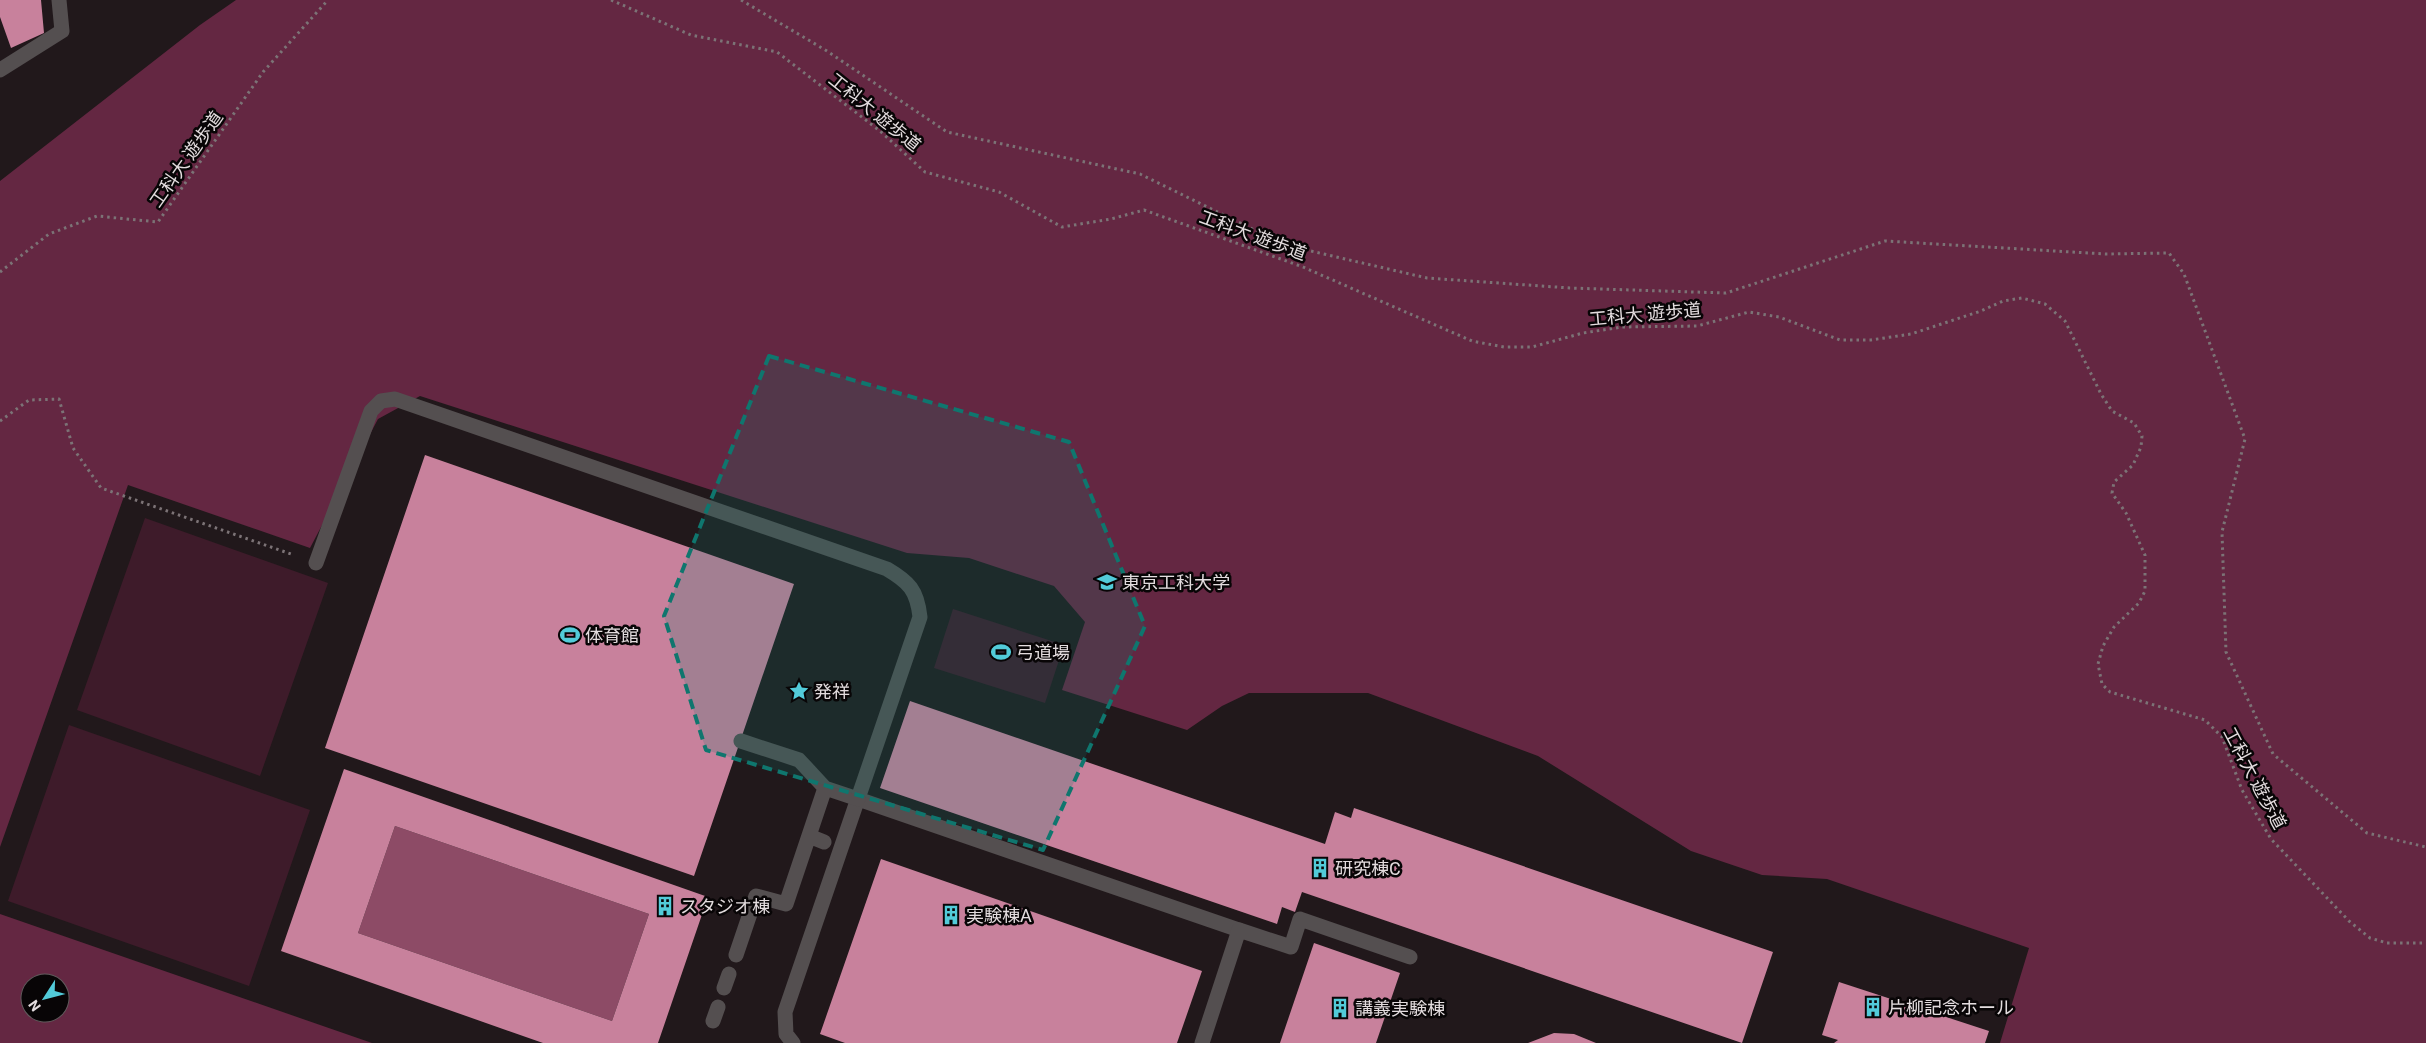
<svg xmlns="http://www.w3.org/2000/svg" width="2426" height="1043" font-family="Roboto,'Noto Sans JP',sans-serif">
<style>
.green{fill:#3e1b2a}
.forest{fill:#642742;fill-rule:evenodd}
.water{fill:#8d4b66}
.building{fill:#c8819c;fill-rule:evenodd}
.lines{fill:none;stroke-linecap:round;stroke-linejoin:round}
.path{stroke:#7c7376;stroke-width:3;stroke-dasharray:2.5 4;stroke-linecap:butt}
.lane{stroke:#544f50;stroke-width:15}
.street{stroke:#544f50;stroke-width:15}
.marked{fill:#0f766e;fill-opacity:0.2;stroke:#0f766e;stroke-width:4;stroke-dasharray:10 6;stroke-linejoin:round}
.labels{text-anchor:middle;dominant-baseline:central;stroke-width:5;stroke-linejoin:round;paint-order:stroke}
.street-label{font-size:18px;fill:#e3dcde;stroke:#080506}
.poi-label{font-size:18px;fill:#e3dcde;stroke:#080506;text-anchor:start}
</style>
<rect width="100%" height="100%" fill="#21181b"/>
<path class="green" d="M145 518 328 583 260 776 77 710Z
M953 609 1064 645 1045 703 934 668Z
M69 725 310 810 249 986 8 901Z"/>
<path class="forest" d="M236 0H2426V1043H2000L2029 948 1827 879 1762 875 1691 851 1538 756 1368 693H1249L1222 706 1187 730 1062 690 1085 622 1054 586 969 558 907 553 420 396 378 419 310 548 128 485 0 847V181L200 25Z
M0 914 372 1043H0ZM30 983H60V1013H30Z"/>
<path class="water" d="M395 826 649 914 612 1021 358 933Z"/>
<path class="building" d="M0 0H41L44 33 11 48 0 17Z
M425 455 794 584 694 876 325 748Z
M910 701 1325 844 1335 812 1351 818 1354 808 1773 952 1742 1043 1302 892 1295 912 1282 907 1277 924 880 788Z
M344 769 708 897 658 1043H543L281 951ZM395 826 649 914 612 1021 358 933Z
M881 859 1202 971 1177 1043H845L820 1034Z
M1314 943 1400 973 1376 1043H1280Z
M1839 982 1989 1031 1985 1043H1834L1838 1040 1822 1035Z
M1554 1033 1574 1034 1596 1043H1528Z"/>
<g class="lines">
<path class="path" d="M611 0 691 35 777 52 880 131 925 172 999 192 1062 227 1111 219 1144 210 1303 267 1472 341 1504 347H1532L1583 333 1622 327 1697 326 1749 312 1779 317 1840 340H1871L1911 334 1981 311 2003 301 2022 298 2045 304 2065 321 2101 394 2112 411 2134 423 2142 436 2141 447 2133 465 2114 482 2112 493 2126 513 2145 555V591L2139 603 2114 627 2103 646 2098 664 2102 684 2110 692 2205 720 2222 737 2242 790 2271 839 2349 921 2370 938 2387 943H2426
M741 0 827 51 947 132 1140 174 1285 245 1427 278 1570 288 1726 293 1885 241 2106 254 2169 253 2184 274 2245 439 2222 532 2226 652 2273 754 2367 833 2426 847
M0 272 49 234 97 216 158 222 263 72 328 0
M0 421 29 400 59 399 73 448 101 488 291 554"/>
<path class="lane" d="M316 563 371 411 381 401 395 399 887 569C909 582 917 590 920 617L785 1012 786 1034 793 1043
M858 799 1239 930"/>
<path class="street" d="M0 70 62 31 59 0
M741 741 799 760 825 788 858 799
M809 836 824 842
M736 955 756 896 786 904 825 788
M724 988 729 974
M713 1021 718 1007
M1202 1043 1239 930 1291 947 1300 919 1410 957"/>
</g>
<path class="marked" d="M769 356 1069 442 1145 626 1043 850 706 750 664 616Z"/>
<defs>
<symbol id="university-bare" viewBox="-9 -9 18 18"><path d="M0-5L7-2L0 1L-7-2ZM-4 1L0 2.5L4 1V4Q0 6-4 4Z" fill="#52cbd9" stroke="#080506" stroke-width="2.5" paint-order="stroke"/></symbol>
<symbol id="stadium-bare" viewBox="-9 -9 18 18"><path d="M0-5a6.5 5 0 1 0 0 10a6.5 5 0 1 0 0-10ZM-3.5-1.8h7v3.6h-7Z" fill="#52cbd9" stroke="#080506" stroke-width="2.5" paint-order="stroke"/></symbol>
<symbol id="sight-bare" viewBox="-9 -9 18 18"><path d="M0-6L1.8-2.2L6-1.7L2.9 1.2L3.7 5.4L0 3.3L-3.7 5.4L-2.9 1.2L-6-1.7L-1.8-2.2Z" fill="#52cbd9" stroke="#080506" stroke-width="2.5" paint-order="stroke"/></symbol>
<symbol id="building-bare" viewBox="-9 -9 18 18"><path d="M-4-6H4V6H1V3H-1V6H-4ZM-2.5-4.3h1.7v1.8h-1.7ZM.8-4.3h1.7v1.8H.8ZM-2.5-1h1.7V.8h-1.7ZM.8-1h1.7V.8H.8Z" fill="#52cbd9" stroke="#080506" stroke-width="2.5" paint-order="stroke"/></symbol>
</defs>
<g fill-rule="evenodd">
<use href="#university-bare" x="1093" y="568" width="28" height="28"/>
<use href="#stadium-bare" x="556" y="621" width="28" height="28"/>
<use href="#stadium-bare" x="987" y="638" width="28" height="28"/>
<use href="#sight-bare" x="785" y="677" width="28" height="28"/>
<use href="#building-bare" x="1306" y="854" width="28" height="28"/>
<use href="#building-bare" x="651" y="892" width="28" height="28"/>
<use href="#building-bare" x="937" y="901" width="28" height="28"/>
<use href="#building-bare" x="1859" y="993" width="28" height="28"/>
<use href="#building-bare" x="1326" y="994" width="28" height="28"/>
</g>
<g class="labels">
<g class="street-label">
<text transform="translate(875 112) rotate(39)">工科大 遊歩道</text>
<text transform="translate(186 159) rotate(-55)">工科大 遊歩道</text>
<text transform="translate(1253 235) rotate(20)">工科大 遊歩道</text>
<text transform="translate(1645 314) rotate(-5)">工科大 遊歩道</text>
<text transform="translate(2255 778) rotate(62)">工科大 遊歩道</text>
</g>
<g class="poi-label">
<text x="1122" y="582">東京工科大学</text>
<text x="585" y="635">体育館</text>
<text x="1016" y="652">弓道場</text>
<text x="814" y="691">発祥</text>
<text x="1335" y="868">研究棟C</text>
<text x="680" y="906">スタジオ棟</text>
<text x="966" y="915">実験棟A</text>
<text x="1888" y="1007">片柳記念ホール</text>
<text x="1355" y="1008">講義実験棟</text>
</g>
</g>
<g transform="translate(45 998) rotate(234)"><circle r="24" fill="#080506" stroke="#605b5c"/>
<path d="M0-4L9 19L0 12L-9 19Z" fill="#52cbd9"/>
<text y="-8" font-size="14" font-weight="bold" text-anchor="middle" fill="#e3dcde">N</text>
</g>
</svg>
